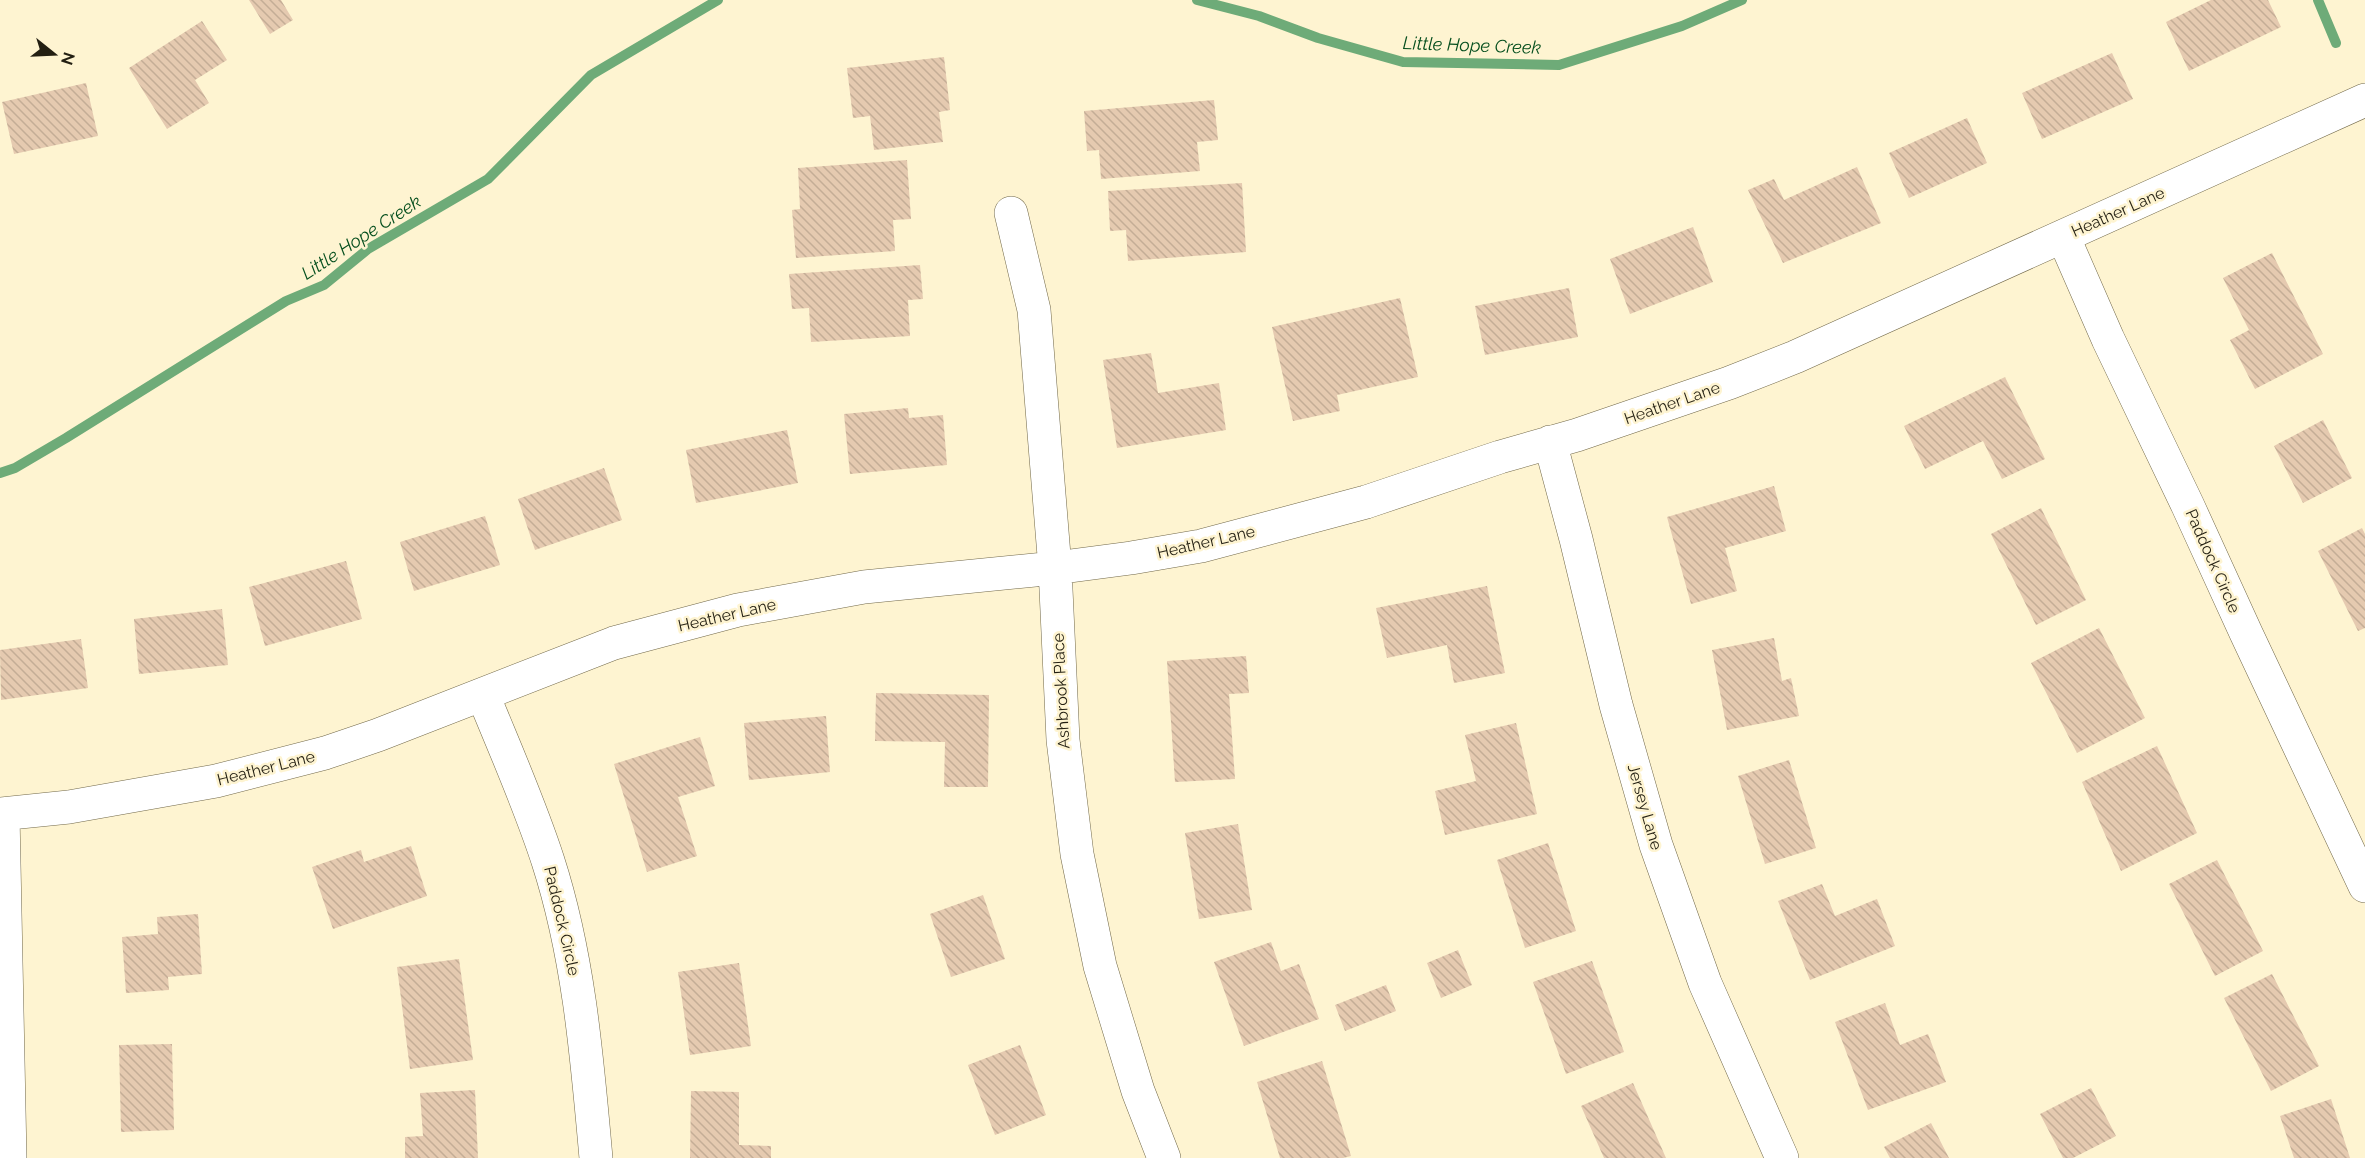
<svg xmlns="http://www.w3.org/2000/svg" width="2365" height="1158" font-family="Raleway,sans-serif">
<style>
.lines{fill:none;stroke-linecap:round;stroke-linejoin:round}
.stream{stroke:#6eab78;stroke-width:10}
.building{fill:url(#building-back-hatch)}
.minor-casing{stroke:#72694a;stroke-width:34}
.minor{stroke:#fff;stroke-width:33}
.labels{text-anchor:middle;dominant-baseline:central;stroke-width:5;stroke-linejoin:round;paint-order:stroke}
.street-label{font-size:16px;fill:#231f12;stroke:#fef4d1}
.water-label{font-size:18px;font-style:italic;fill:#064f1e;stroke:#fef4d1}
</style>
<defs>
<pattern id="building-back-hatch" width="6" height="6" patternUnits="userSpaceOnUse" patternTransform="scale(1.5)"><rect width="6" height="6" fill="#e5cab0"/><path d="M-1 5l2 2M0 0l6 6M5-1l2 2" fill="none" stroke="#c4ad96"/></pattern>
</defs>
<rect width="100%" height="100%" fill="#fef4d1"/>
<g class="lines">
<path class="stream" d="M1197 0 1259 16 1318 38 1403 62 1559 65 1682 26 1742 0
M2318 0 2336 43
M0 473 15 468 66 438 286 301 324 285 368 249 488 179 591 75 718 0"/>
</g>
<path class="building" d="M249 0H281L293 20 270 34Z
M2211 0H2268L2281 27 2189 71 2166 22Z
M202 21 227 60 195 80 209 103 167 129 129 68Z
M2112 53 2133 99 2042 139 2022 93Z
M944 57 950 110 939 112 943 142 874 150 870 116 853 118 847 68Z
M86 83 98 136 14 154 2 102Z
M1214 100 1218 140 1197 142 1200 171 1101 179 1099 150 1087 151 1084 111Z
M1967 118 1987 163 1909 198 1889 153Z
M907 160 911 219 893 220 895 251 796 258 792 210 800 209 798 168Z
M1857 167 1881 223 1783 263 1748 190 1774 179 1784 200Z
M1242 183 1246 252 1128 261 1126 230 1110 231 1108 191Z
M1693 227 1713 282 1630 314 1610 259Z
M2272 253 2323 354 2255 389 2230 340 2249 330 2223 278Z
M920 265 923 299 908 300 910 336 811 342 809 308 792 309 789 274Z
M1569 288 1578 337 1485 355 1475 306Z
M1400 298 1418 377 1337 395 1340 411 1293 421 1272 327Z
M1151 353 1158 393 1219 383 1226 430 1117 448 1103 360Z
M2005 377 2045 459 2002 479 1983 441 1925 469 1904 426Z
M908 408 909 418 943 415 947 465 850 474 844 414Z
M2323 420 2352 478 2303 503 2274 446Z
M787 430 798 483 696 503 686 450Z
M604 468 622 520 535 550 518 499Z
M1774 486 1786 531 1725 548 1737 591 1691 604 1667 517Z
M2041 508 2086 600 2036 625 1991 534Z
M485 516 500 565 414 591 400 542Z
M2362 528 2365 534V628L2358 631 2318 551Z
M346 561 362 619 265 646 249 587Z
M1487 586 1505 673 1454 683 1447 645 1387 658 1376 608Z
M222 609 228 665 139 674 134 619Z
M2099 628 2145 718 2077 753 2031 663Z
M1774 638 1782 681 1791 678 1799 716 1727 730 1712 650Z
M81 639 88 688 1 700 0 650Z
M1246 656 1249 693 1229 694 1235 779 1175 782 1167 661Z
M876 693 989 695 988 787H944L945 742 875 741Z
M826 716 830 772 749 780 744 723Z
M1516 723 1537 814 1445 835 1435 791 1476 781 1465 735Z
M700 737 715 786 678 797 697 856 647 872 614 764Z
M2157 746 2197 833 2121 871 2082 782Z
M1789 760 1816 848 1765 864 1738 776Z
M1238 824 1252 910 1199 919 1185 833Z
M1548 843 1576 931 1525 948 1497 860Z
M411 846 427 896 333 929 312 867 361 850 364 862Z
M2217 860 2263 951 2215 976 2169 884Z
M1822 884 1835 916 1877 899 1895 946 1810 980 1778 901Z
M983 895 1005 959 951 977 930 914Z
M198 914 202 974 168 977 169 990 126 993 122 937 158 934 157 917Z
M1271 942 1281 971 1299 964 1319 1019 1244 1046 1214 962Z
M1458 950 1472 985 1441 998 1427 963Z
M459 959 473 1060 410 1069 397 967Z
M1592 961 1624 1052 1566 1074 1533 982Z
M739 963 751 1046 690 1055 678 972Z
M2272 974 2319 1066 2271 1091 2224 998Z
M1386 985 1396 1011 1345 1031 1335 1005Z
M1885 1003 1900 1045 1928 1034 1946 1082 1868 1110 1835 1022Z
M172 1044 174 1130 121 1132 119 1045Z
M1020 1045 1046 1115 995 1135 968 1065Z
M1322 1061 1351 1156 1343 1158H1280L1257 1082Z
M1633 1083 1666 1158H1604L1581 1106Z
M2091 1088 2116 1136 2073 1158H2063L2040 1114Z
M475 1090 478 1158H405V1137L423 1136 420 1093Z
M691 1091 739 1092V1145L771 1146V1158H690Z
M2331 1099 2350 1158H2294L2280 1116Z
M1931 1123 1949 1158H1890L1884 1147Z"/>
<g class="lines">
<defs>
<path id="minor" d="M1011 213 1034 310 1055 568 1063 740 1077 854 1100 966 1138 1091 1164 1158
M2063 236 2108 339 2188 506 2246 633 2365 886
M1550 442 1576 539 1616 705 1656 845 1705 983 1782 1158
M483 695C505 749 530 805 548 861 579 957 587 1058 596 1158
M0 814 69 807 216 781 325 753 378 735 614 643 738 610 864 587 1055 568 1131 558 1201 546 1366 502 1500 457 1577 435 1729 383 1795 357 2365 100
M3 814 10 1158"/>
</defs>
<use href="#minor" class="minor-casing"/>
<use href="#minor" class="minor"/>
</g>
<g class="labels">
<g class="street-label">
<text transform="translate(2118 212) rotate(-24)">Heather Lane</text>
<text transform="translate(1672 403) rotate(-19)">Heather Lane</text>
<text transform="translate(1206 542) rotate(-13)">Heather Lane</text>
<text transform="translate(2213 561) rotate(66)">Paddock Circle</text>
<text transform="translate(727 615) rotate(-13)">Heather Lane</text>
<text transform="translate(1061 691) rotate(-93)">Ashbrook Place</text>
<text transform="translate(266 768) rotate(-14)">Heather Lane</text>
<text transform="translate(1645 807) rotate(74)">Jersey Lane</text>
<text transform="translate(562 921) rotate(77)">Paddock Circle</text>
</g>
<g class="water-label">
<text transform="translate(1472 45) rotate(2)">Little Hope Creek</text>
<text transform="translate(361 237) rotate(-33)">Little Hope Creek</text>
</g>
</g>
<g transform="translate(54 54) rotate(108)" stroke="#fef4d1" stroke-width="4.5" paint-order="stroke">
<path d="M0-4.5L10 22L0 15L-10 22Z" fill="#231f12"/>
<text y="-9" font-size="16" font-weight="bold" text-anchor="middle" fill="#231f12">N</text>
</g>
</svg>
